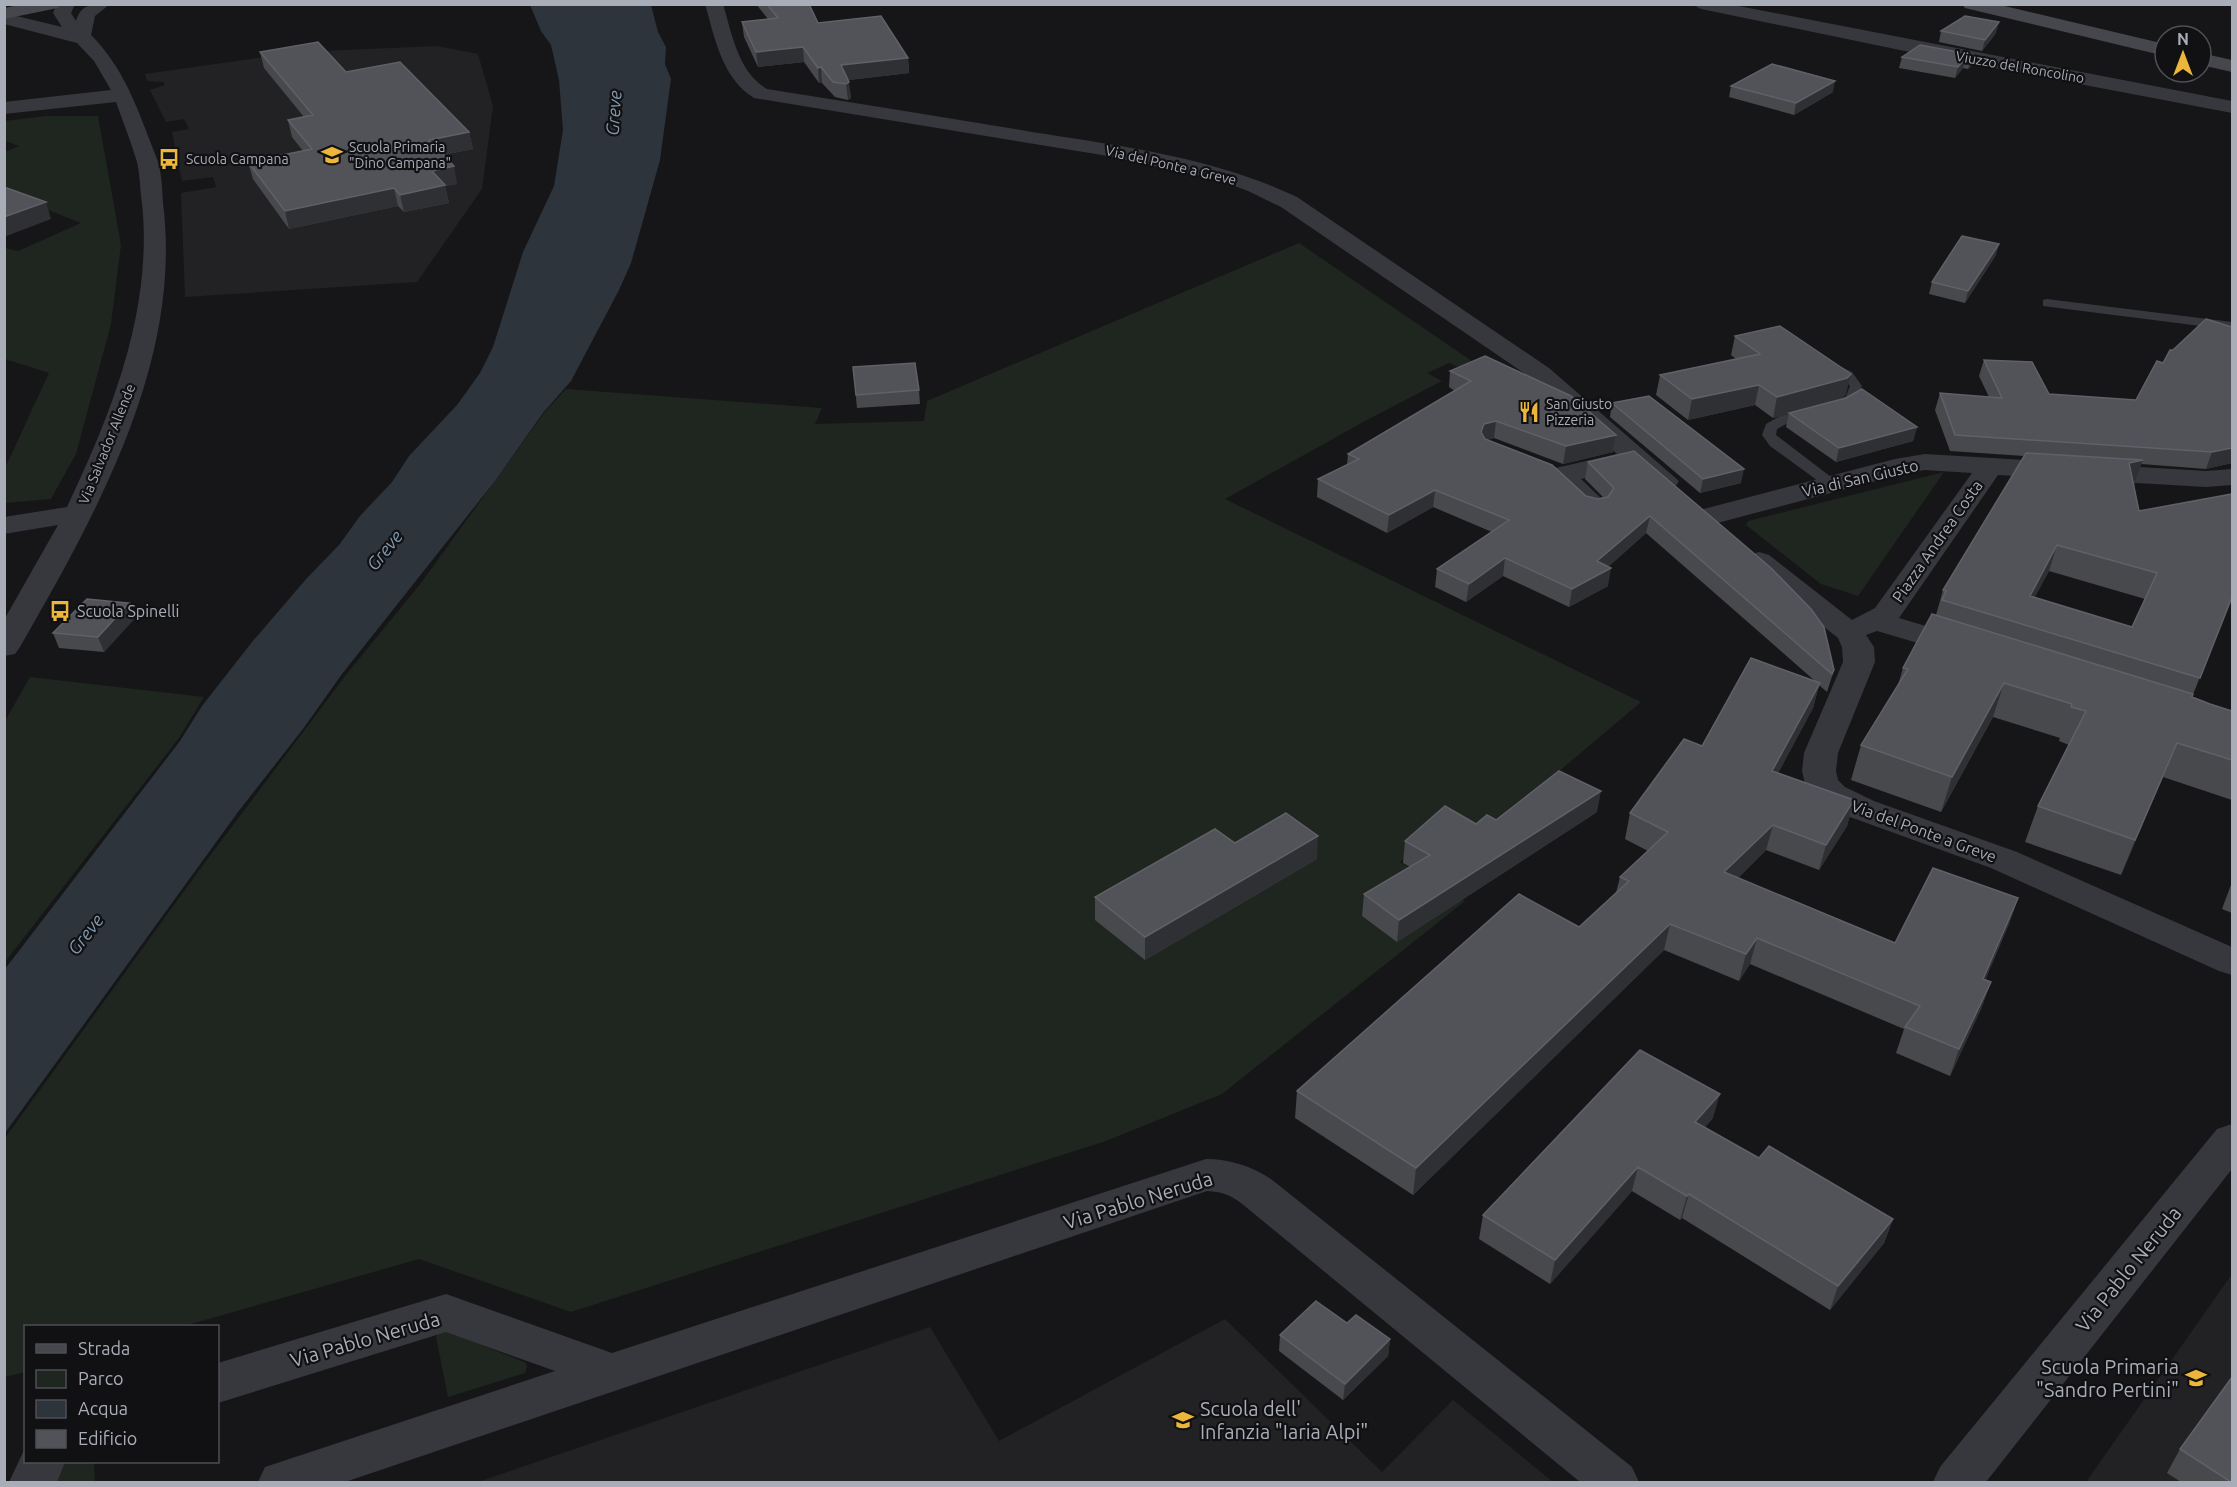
<svg xmlns="http://www.w3.org/2000/svg" width="2237" height="1487" font-family="Ubuntu,sans-serif">
<style>
.built{fill:#222225}
.green{fill:#1e261f}
.water{fill:#2d343c}
.lines{fill:none;stroke-linecap:round;stroke-linejoin:round}
.service{fill:#37383d;fill-rule:evenodd}
.minor{fill:#37383d;fill-rule:evenodd}
.secondary{fill:#45474d;fill-rule:evenodd}
.wall{fill:#47494d;fill-rule:evenodd}
.shaded-wall{fill:#2f3033}
.building{fill:#525359;stroke:#606168;stroke-width:1.5;fill-rule:evenodd}
.labels{text-anchor:middle;dominant-baseline:central;stroke-width:4.5;stroke-linejoin:round;paint-order:stroke}
.far-street-label{font-size:14px;fill:#a9adb8;stroke:#111113}
.far-poi-label{font-size:14px;fill:#a9adb8;stroke:#111113;text-anchor:start}
.street-label{font-size:16px;fill:#a9adb8;stroke:#111113}
.poi-label{font-size:16px;fill:#a9adb8;stroke:#111113;text-anchor:start}
.water-label{font-size:18px;font-style:italic;fill:#8199b1;stroke:#111113}
.near-street-label{font-size:20px;fill:#a9adb8;stroke:#111113}
.near-poi-label{font-size:20px;fill:#a9adb8;stroke:#111113;text-anchor:end}
</style>
<rect width="100%" height="100%" fill="#161618"/>
<path class="built" d="M437 46 478 54 493 106 482 189 417 282 185 297 181 193 216 187 213 177 182 181 172 132 189 129 184 119 166 122 150 90 165 85 163 82 147 81 145 74 299 52Z
M2232 1274V1482H2086Z
M1225 1319 1382 1472 1453 1400 1553 1482H478L930 1327 999 1441Z"/>
<path class="green" d="M46 116H98L121 245 111 324 76 454 51 499 5 503V468L49 373 5 359V248L18 251 81 223 5 193V152L19 146 5 141 4 121Z
M1299 243 1482 368 1472 373 1449 363 1427 373 1442 381 1365 421 1225 499 1641 702 1473 844 1442 827 1400 862 1465 901 1222 1094 1106 1141 571 1312 419 1259 184 1326H26L25 1372 5 1377V1138L203 865 349 671 421 583 544 413 566 389 822 408 815 424 924 421 927 401Z
M1944 472 1858 596 1821 584 1746 525 1748 521Z
M30 677 204 697 179 738 5 962V721Z
M448 1331 526 1363 527 1367 525 1373 448 1397 436 1337 438 1334Z
M64 1462H94L95 1482H56Z"/>
<path class="water" d="M530 5H651L658 32 666 47 665 64 671 79 660 160 631 263 619 290 571 381 543 413 495 481 342 674 303 729 238 812 5 1133V969L180 741 202 706 252 642 307 578 339 545 360 516 392 482 409 456 457 405 480 373 493 347 523 252 554 186 563 130 559 80 551 45 541 31Z"/>
<g class="lines">
<path class="service" d="M2047 299 2232 322V330L2043 306V300Z
M1833 363 1852 372 1862 386 1854 403 1840 409 1833 405 1846 396 1850 386C1843 377 1834 375 1827 367Z
M1809 409 1814 410 1816 413 1814 416 1790 422 1777 429 1776 435 1835 480 1837 483 1835 486H1825L1770 446 1762 435 1766 424 1780 416Z"/>
<path class="minor" d="M57 4H75L71 13 76 21C81 3 94 4 110 4L95 16 91 35C118 62 132 94 145 128 149 139 154 151 158 162 162 175 162 189 163 203 183 362 96 514 20 647L15 654 4 656V620L58 525 4 534V517L67 507C112 412 153 310 142 203 140 190 140 175 137 162 131 142 123 122 116 102L4 114V102L111 90 94 61 77 43 4 24V13L62 27 53 13Z
M705 4H723C732 34 738 72 767 89 855 103 944 117 1032 132 1122 146 1215 158 1297 197L1549 368 1679 481 1675 487C1655 492 1646 479 1632 467L1581 479 1607 504 1603 510 1593 512 1583 510 1547 475 1551 469 1617 454 1531 378 1281 207 1248 191 1216 179 1102 155 754 98C722 78 715 39 705 4Z
M1692 4H1728L2232 101V113L1900 50 1701 9Z
M1925 454 2206 471 2232 469V485L2206 487 1998 475 1899 618 1976 641 1981 648 1976 655 1965 657 1877 631 1866 635 1874 647 1875 662 1838 753 1836 771 1838 780 1845 787 1874 801 2017 852 2232 947V975L2219 971 1991 868 1850 817 1821 803 1805 784 1802 771 1804 753 1843 662 1842 647 1838 638 1749 567 1744 561 1749 555 1759 552 1769 555 1852 620 1875 608 1972 473 1925 470 1906 473 1706 526 1696 523 1692 517 1696 511 1895 459Z
M2232 1124V1169L1986 1482H1933L1940 1467 2217 1129Z
M1206 1159C1229 1159 1252 1166 1271 1179L1632 1467 1639 1482H1580L1241 1203C1229 1194 1221 1192 1207 1191L345 1482H258L265 1467 555 1371 446 1332 218 1403V1363L446 1294 612 1353Z
M26 1446V1462H65L57 1482H9Z"/>
<path class="secondary" d="M24 4H61L58 8 4 19V8Z
M1962 4H1996L2165 44V56L1965 8Z
M2201 53 2232 60V72L2201 65Z"/>
</g>
<path class="wall" d="M756 4H809L818 23 908 58 909 73 848 80 851 98 848 100 835 97 822 83H819L804 62 758 67 744 37 742 22 768 19Z
M1941 31 1996 33 1982 51 1939 42Z
M260 52 346 72 469 132 473 149 443 155 457 184 445 186 449 203 404 212 398 206 289 229 253 179 248 162 303 151 292 137 288 120 304 117 264 68Z
M1974 55 1971 66 1968 69 1963 68 1955 78 1899 68 1902 57Z
M1731 86 1833 92 1794 115 1729 97Z
M1996 255 1965 303 1929 294 1932 282Z
M2232 327V463L2206 469 2141 464 2134 485 2139 511 2232 597 2192 697 2210 704 2232 711V800L2163 777 2121 875 2025 842 2038 806 2069 745 2059 741 2060 738 1993 717 1941 812 1851 780 1861 745 1898 685 1903 668 1936 615 1943 590 2024 456 1950 451 1935 410 1940 393 1989 397 1979 376 1984 360 2049 394 2136 400 2163 363 2173 350ZM2049 571 2145 599 2132 627 2034 598Z
M1735 336 1846 394 1842 398 1773 418 1755 405 1688 420 1656 395 1660 375 1736 359 1731 355Z
M853 367 919 390 920 404 857 408Z
M1450 371 1616 435 1613 452 1563 464 1494 438 1487 440 1586 496 1598 499 1603 497 1585 479 1588 462 1834 670 1827 692 1819 685 1813 708 1778 773 1854 800 1847 826 1819 870 1766 850 1738 878 1895 943 2018 898 2009 924 1985 980 1991 982 1981 1009 1950 1076 1896 1053 1904 1029 1750 964 1739 981 1664 950 1413 1195 1295 1118 1297 1091 1579 927 1616 893 1620 877 1648 851 1625 839 1630 813 1702 746 1815 681 1646 533 1608 567V586L1569 607 1503 576 1466 602 1435 587 1437 569 1492 532 1433 507 1387 533 1317 497 1318 479 1347 465 1348 454 1455 391 1449 387Z
M1612 403 1741 483 1700 493 1610 417Z
M1789 413 1917 427 1913 441 1836 462 1786 427Z
M129 603 135 618 104 652 59 648 53 633Z
M1597 812 1397 942 1362 916 1364 894 1410 867 1403 863 1405 841 1496 820Z
M1317 859 1145 960 1095 920V897Z
M2232 882V913L2222 909Z
M1713 1118 1705 1127 1759 1158 1893 1219 1884 1243 1830 1310 1682 1218 1680 1220 1632 1191 1550 1284 1479 1239 1483 1215Z
M1347 1323 1390 1339 1388 1356 1343 1400 1279 1351 1280 1335Z
M2180 1449 2232 1482H2181L2167 1473Z"/>
<path class="shaded-wall" d="M1999 22 1996 33 1982 51 1985 40Z
M803 47 804 62 758 67 756 52Z
M1974 55 1971 66 1968 69 1971 58Z
M908 58 909 73 842 81 841 65Z
M1966 58 1963 68 1955 78 1958 67Z
M821 67 822 83H819L818 68Z
M1835 81 1833 92 1794 115 1796 103Z
M849 82 851 98 848 100 846 84Z
M469 132 473 149 433 157 429 140Z
M454 166 457 184 445 186 449 203 404 212 400 195 432 171Z
M394 188 398 206 289 229 285 211Z
M46 202 51 219 4 237V217Z
M1999 244 1996 255 1965 303 1968 291Z
M1851 374 1846 394 1842 398 1773 418 1777 397Z
M1759 385 1755 405 1688 420 1692 399Z
M1496 421 1494 438 1482 441 1481 432 1484 424Z
M1917 427 1913 441 1836 462 1839 448Z
M1616 435 1613 452 1563 464 1566 446Z
M2232 448V463L2206 469 2212 452Z
M2143 460 2134 485 2129 463Z
M1744 469 1741 483 1700 493 1703 479Z
M1435 490 1433 507 1387 533 1389 515Z
M1650 516 1646 533 1601 573 1611 568 1608 586 1569 607 1572 589 1597 561Z
M2057 545 2049 571 2021 623 2030 596Z
M1505 558 1503 576 1466 602 1469 584Z
M129 603 135 618 104 652 98 637Z
M1820 683 1813 708 1766 796 1772 771Z
M2004 683 1993 717 1941 812 1952 777Z
M2177 743 2163 777 2121 875 2135 840Z
M1601 791 1597 812 1397 942 1399 920Z
M1854 800 1847 826 1819 870 1826 845Z
M1773 825 1766 850 1718 898 1724 872Z
M1318 836 1317 859 1145 960V937Z
M2018 898 2009 924 1974 1006 1983 979Z
M1670 924 1664 950 1413 1195 1416 1168Z
M1757 938 1750 964 1739 981 1746 954Z
M1991 982 1981 1009 1950 1076 1959 1049Z
M1720 1094 1713 1118 1689 1146 1695 1122Z
M1638 1167 1632 1191 1550 1284 1555 1260Z
M1689 1194 1682 1218 1680 1220 1687 1196Z
M1893 1219 1884 1243 1830 1310 1838 1286Z
M1390 1339 1388 1356 1343 1400 1345 1384Z"/>
<path class="building" d="M767 4H809L818 23 881 16 908 58 841 65 849 82 846 84 833 82 821 67 818 68 803 47 756 52 742 22 778 18Z
M1965 16 1999 22 1985 40 1941 31Z
M318 42 346 72 400 62 469 132 429 140 454 166 432 171 445 185 400 195 394 188 285 211 248 162 312 149 288 120 313 115 260 52Z
M1920 45 1974 55 1971 58H1966L1958 67 1902 57Z
M1772 64 1835 81 1796 103 1731 86Z
M4 187 46 202 4 217Z
M1962 236 1999 244 1968 291 1932 282Z
M2206 319 2232 327V448L2212 452 1955 435 1940 393 2002 398 1984 360 2032 362 2049 394 2136 400 2157 361 2163 363 2170 350H2173Z
M1780 326 1851 374 1847 378 1777 397 1759 385 1692 399 1660 375 1760 354 1735 336Z
M1485 356 1571 396 1616 435 1566 446 1496 421 1484 424 1481 432 1485 439 1552 465 1586 496 1598 499 1608 497 1614 488 1588 462 1634 451 1771 568 1811 609 1824 627 1834 670 1832 674 1650 516 1597 561 1611 568 1572 589 1505 558 1469 584 1437 569 1509 520 1435 490 1389 515 1318 479 1359 459 1348 454 1471 381 1450 371Z
M915 363 919 390 856 395 853 367Z
M1862 389 1917 427 1839 448 1789 413 1846 398Z
M1649 396 1744 469 1703 479 1612 403Z
M2026 453 2143 460 2129 463 2139 511 2232 494V597L2200 678 1942 600 1946 591 1943 590ZM2057 545 2157 573 2132 627 2030 596Z
M87 599 129 603 98 637 53 633Z
M1932 614 2193 694 2192 697 2210 704 2232 711V760L2177 743 2135 840 2038 806 2086 711 2071 707 2072 704 2004 683 1952 777 1861 745 1908 669 1903 668Z
M1751 658 1820 683 1772 771 1854 800 1826 845 1773 825 1724 872 1895 943 1933 868 2018 898 1983 979 1991 982 1959 1049 1905 1027 1920 1006 1757 938 1746 954 1670 924 1416 1168 1297 1091 1519 894 1579 927 1629 881 1620 877 1668 832 1630 813 1684 739 1702 746Z
M1559 771 1601 791 1399 920 1364 894 1430 855 1405 841 1445 806 1476 824 1487 815 1496 820Z
M1286 813 1318 836 1145 937 1095 897 1215 829 1235 843Z
M1640 1050 1720 1094 1695 1122 1759 1158 1769 1146 1893 1219 1838 1286 1689 1194 1687 1196 1638 1167 1555 1260 1483 1215Z
M1316 1301 1347 1323 1356 1315 1390 1339 1345 1384 1280 1335Z
M2232 1377V1482H2231L2180 1449Z"/>
<defs>
<symbol id="school-bare" viewBox="-9 -9 18 18"><path d="M0-5L7-2L0 1L-7-2ZM-4 1L0 2.5L4 1V4Q0 6-4 4Z" fill="#ecb63a" stroke="#111113" stroke-width="2.5" paint-order="stroke"/></symbol>
<symbol id="bus-bare" viewBox="-9 -9 18 18"><path d="M-5-6H5V4H4V6H2V4H-2V6H-4V4H-5ZM-3.5-4V0h7V-4ZM-3.5 1.2v1.5H-2V1.2ZM2 1.2v1.5H3.5V1.2Z" fill="#ecb63a" stroke="#111113" stroke-width="2.5" paint-order="stroke"/></symbol>
<symbol id="restaurant-bare" viewBox="-9 -9 18 18"><path d="M-5-6h1v4h1v-4h1v4h1v-4h1v5L-1.5 .5V6h-2V.5L-5-1ZM5-6V6H3V1.5H1.5Q1.5-4 5-6Z" fill="#ecb63a" stroke="#111113" stroke-width="2.5" paint-order="stroke"/></symbol>
</defs>
<g fill-rule="evenodd">
<use href="#school-bare" x="317" y="140" width="30" height="30"/>
<use href="#bus-bare" x="154" y="144" width="30" height="30"/>
<use href="#restaurant-bare" x="1514" y="397" width="30" height="30"/>
<use href="#bus-bare" x="45" y="596" width="30" height="30"/>
<use href="#school-bare" x="2181" y="1363" width="30" height="30"/>
<use href="#school-bare" x="1168" y="1405" width="30" height="30"/>
</g>
<g class="labels">
<g class="far-street-label">
<text transform="translate(2020 67) rotate(10)">Viuzzo del Roncolino</text>
<text transform="translate(1171 165) rotate(13)">Via del Ponte a Greve</text>
<text transform="translate(107 444) rotate(-68)">Via Salvador Allende</text>
</g>
<g class="far-poi-label">
<text x="349" y="147">Scuola Primaria<tspan x="349" dy="16">"Dino Campana"</tspan></text>
<text x="186" y="159">Scuola Campana</text>
<text x="1546" y="404">San Giusto<tspan x="1546" dy="16">Pizzeria</tspan></text>
</g>
<g class="street-label">
<text transform="translate(1860 478) rotate(-13)">Via di San Giusto</text>
<text transform="translate(1937 541) rotate(-55)">Piazza Andrea Costa</text>
<text transform="translate(1924 831) rotate(20)">Via del Ponte a Greve</text>
</g>
<g class="poi-label">
<text x="77" y="611">Scuola Spinelli</text>
</g>
<g class="water-label">
<text transform="translate(613 113) rotate(-86)">Greve</text>
<text transform="translate(384 550) rotate(-51)">Greve</text>
<text transform="translate(85 934) rotate(-52)">Greve</text>
</g>
<g class="near-street-label">
<text transform="translate(1138 1200) rotate(-17)">Via Pablo Neruda</text>
<text transform="translate(2128 1269) rotate(-51)">Via Pablo Neruda</text>
<text transform="translate(365 1339) rotate(-16)">Via Pablo Neruda</text>
</g>
<g class="near-poi-label">
<text x="2179" y="1366">Scuola Primaria<tspan x="2179" dy="23">"Sandro Pertini"</tspan></text>
<text x="1200" y="1408" text-anchor="start">Scuola dell'<tspan x="1200" dy="23">Infanzia "Iaria Alpi"</tspan></text>
</g>
</g>
<rect width="2237" height="1487" fill="none" stroke="#a9adb8" stroke-width="12"/>
<rect x="24" y="1325" width="195" height="138" fill="#111113" stroke="#4e4f55" stroke-width="1.5"/>
<rect x="36" y="1344" width="30" height="9" fill="#45474d" stroke="#4e4f55" stroke-width="1.5"/>
<text x="78" y="1355" font-size="18" fill="#a9adb8">Strada</text>
<rect x="36" y="1370" width="30" height="18" fill="#1e261f" stroke="#4e4f55" stroke-width="1.5"/>
<text x="78" y="1385" font-size="18" fill="#a9adb8">Parco</text>
<rect x="36" y="1400" width="30" height="18" fill="#2d343c" stroke="#4e4f55" stroke-width="1.5"/>
<text x="78" y="1415" font-size="18" fill="#a9adb8">Acqua</text>
<rect x="36" y="1430" width="30" height="18" fill="#525359" stroke="#4e4f55" stroke-width="1.5"/>
<text x="78" y="1445" font-size="18" fill="#a9adb8">Edificio</text>
<g transform="translate(2183 54)"><circle r="28" fill="#111113" stroke="#4e4f55" stroke-width="1.5"/>
<path d="M0-4.5L10 22L0 15L-10 22Z" fill="#ecb63a"/>
<text y="-9" font-size="16" font-weight="bold" text-anchor="middle" fill="#a9adb8">N</text>
</g>
</svg>
